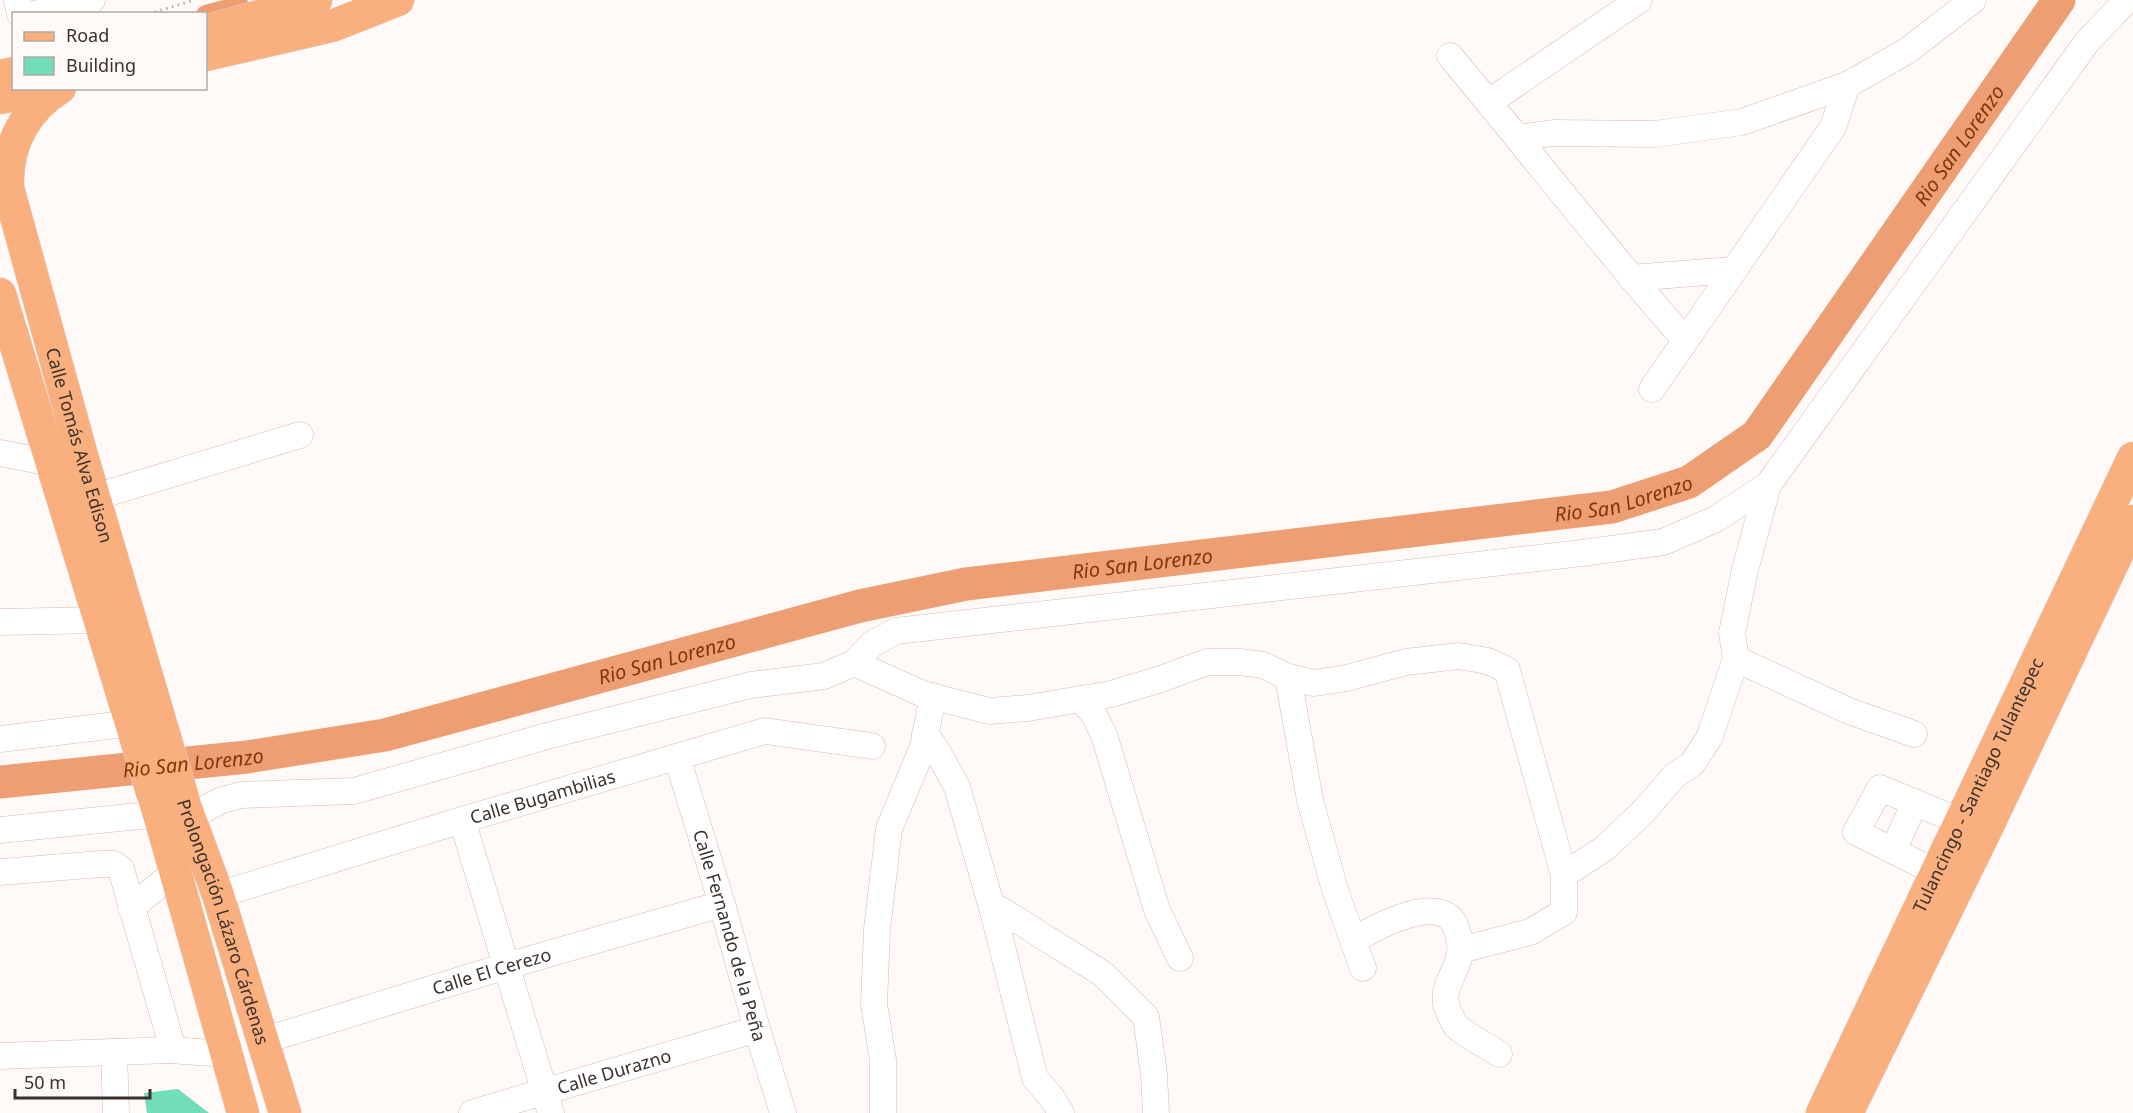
<svg xmlns="http://www.w3.org/2000/svg" width="2133" height="1113" font-family="'Noto Sans',sans-serif">
<style>
.lines{fill:none;stroke-linecap:round;stroke-linejoin:round}
.canal{stroke:#ee9e73;stroke-width:20}
.river{stroke:#ee9e73;stroke-width:33}
.building{fill:#72ddbb}
.minor-casing{stroke:#d4baad;stroke-width:27}
.major-casing{stroke:#d8d6d5;stroke-width:33}
.path{stroke:#b4aca9;stroke-width:3;stroke-dasharray:1.5 4.5;stroke-linecap:butt}
.minor{stroke:#fff;stroke-width:26}
.major{stroke:#faaf7f;stroke-width:32}
.labels{text-anchor:middle;dominant-baseline:central;stroke-width:4.5;stroke-linejoin:round;paint-order:stroke}
.street-label{font-size:18px;fill:#3b312b;stroke:#fff9f7}
.water-label{font-size:20px;font-style:italic;fill:#803905;stroke:#fff9f7}
</style>
<rect width="100%" height="100%" fill="#fff9f7"/>
<g class="lines">
<path class="canal" d="M206 15 239 6"/>
<path class="river" id="s1" d="M0 782 247 757 385 735 860 606 966 584 1612 507 1689 482 1757 435 2059 0"/>
</g>
<path class="building" d="M178 1089 209 1113H147L144 1093Z"/>
<g class="lines">
<defs>
<g id="minor">
<path d="M17 0 20 14"/>
<path d="M35 14 92 0"/>
<path d="M1450 56C1529 150 1604 248 1685 340"/>
<path d="M1489 102 1639 0"/>
<path d="M1519 138 1553 133 1655 134 1742 122 1847 85 1907 51 1973 0"/>
<path d="M1631 278 1733 270"/>
<path d="M1652 389 1833 127 1847 85"/>
<path d="M0 453 52 463 68 461"/>
<path d="M1768 485 1745 570 1732 633 1736 659 1849 711 1914 734"/>
<path d="M95 497 300 435"/>
<path d="M0 622 100 620"/>
<path d="M854 663 923 694 989 711 1028 708 1111 694 1161 679 1207 662H1239L1263 665 1288 677 1314 683 1347 678 1406 662 1459 656 1488 661 1507 670 1564 875V912L1530 932 1461 950"/>
<path d="M1288 677 1310 800 1335 890 1363 968"/>
<path d="M1081 699 1093 713 1104 735 1157 910 1180 958"/>
<path d="M925 734 936 749 957 787 993 911 1035 1078 1052 1098 1061 1113"/>
<path d="M0 739 132 723"/>
<path id="s2" d="M677 757 722 904 757 1029 783 1113"/>
<path d="M189 817 222 800 241 795 354 791 547 736 751 685 824 676 854 663 872 644 896 631 1582 553 1663 542 1716 519 1768 485 2087 42 2127 0"/>
<path d="M462 820 551 1113"/>
<path d="M0 830 159 814"/>
<path d="M1893 851 1915 802"/>
<path d="M0 872 101 864H114L121 869 170 1039V1050L0 1056"/>
<path d="M1564 875 1605 848 1644 811 1675 775 1692 764 1709 738 1736 659"/>
<path d="M1953 881 1856 832 1880 788 1976 828"/>
<path id="s3" d="M218 895 462 820 765 731 872 746"/>
<path d="M131 908 175 872"/>
<path d="M993 911 1001 910 1103 974 1146 1017 1154 1074 1156 1113"/>
<path d="M1354 940C1376 927 1446 888 1457 931 1459 937 1461 946 1460 953 1457 973 1439 989 1448 1010 1450 1014 1453 1022 1456 1026 1464 1034 1489 1047 1499 1054"/>
<path id="s4" d="M262 1041 506 966 722 904"/>
<path d="M170 1050 226 1054"/>
<path d="M114 1052 116 1113"/>
<path id="s5" d="M472 1113 757 1029"/>
<path d="M883 1113V1060L874 1004 877 929 889 829 923 747 933 696"/>
</g>
<g id="major">
<path d="M206 31 316 0"/>
<path d="M206 55 332 26 398 0"/>
<path d="M0 76 14 73"/>
<path d="M0 98 51 88"/>
<path id="s6" d="M0 159 83 459 185 805 218 895 285 1113"/>
<path d="M8 184C7 144 26 109 60 88"/>
<path d="M0 294 163 828 243 1113"/>
<path id="s7" d="M1822 1113 2133 458"/>
<path d="M1847 1113 1985 832 2133 521"/>
</g>
</defs>
<use href="#minor" class="minor-casing"/>
<use href="#major" class="major-casing"/>
<path class="path" d="M149 14 194 0"/>
<use href="#minor" class="minor"/>
<use href="#major" class="major"/>
</g>
<g class="labels">
<g class="street-label">
<text stroke="none"><textPath href="#s6" startOffset="297">Calle Tomás Alva Edison</textPath></text>
<text stroke="none"><textPath href="#s7" startOffset="363">Tulancingo - Santiago Tulantepec</textPath></text>
<text stroke="none"><textPath href="#s3" startOffset="339">Calle Bugambilias</textPath></text>
<text stroke="none"><textPath href="#s6" startOffset="795">Prolongación Lázaro Cárdenas</textPath></text>
<text stroke="none"><textPath href="#s2" startOffset="186">Calle Fernando de la Peña</textPath></text>
<text stroke="none"><textPath href="#s4" startOffset="240">Calle El Cerezo</textPath></text>
<text stroke="none"><textPath href="#s5" startOffset="148">Calle Durazno</textPath></text>
</g>
<g class="water-label">
<text stroke="none"><textPath href="#s1" startOffset="2156">Rio San Lorenzo</textPath></text>
<text stroke="none"><textPath href="#s1" startOffset="1652">Rio San Lorenzo</textPath></text>
<text stroke="none"><textPath href="#s1" startOffset="1166">Rio San Lorenzo</textPath></text>
<text stroke="none"><textPath href="#s1" startOffset="680">Rio San Lorenzo</textPath></text>
<text stroke="none"><textPath href="#s1" startOffset="194">Rio San Lorenzo</textPath></text>
</g>
</g>
<rect x="12" y="12" width="195" height="78" fill="#fff9f7" stroke="#b1a9a5" stroke-width="1.5"/>
<rect x="24" y="32" width="30" height="9" fill="#faaf7f" stroke="#b1a9a5" stroke-width="1.5"/>
<text x="66" y="42" font-size="18" fill="#3b312b">Road</text>
<rect x="24" y="57" width="30" height="18" fill="#72ddbb" stroke="#b1a9a5" stroke-width="1.5"/>
<text x="66" y="72" font-size="18" fill="#3b312b">Building</text>
<path d="M15 1089v9h135v-9" fill="none" stroke="#3b312b" stroke-width="3"/>
<text x="24" y="1089" font-size="18" fill="#3b312b" stroke="#fff9f7" stroke-width="4.5" paint-order="stroke">50 m</text>
</svg>
